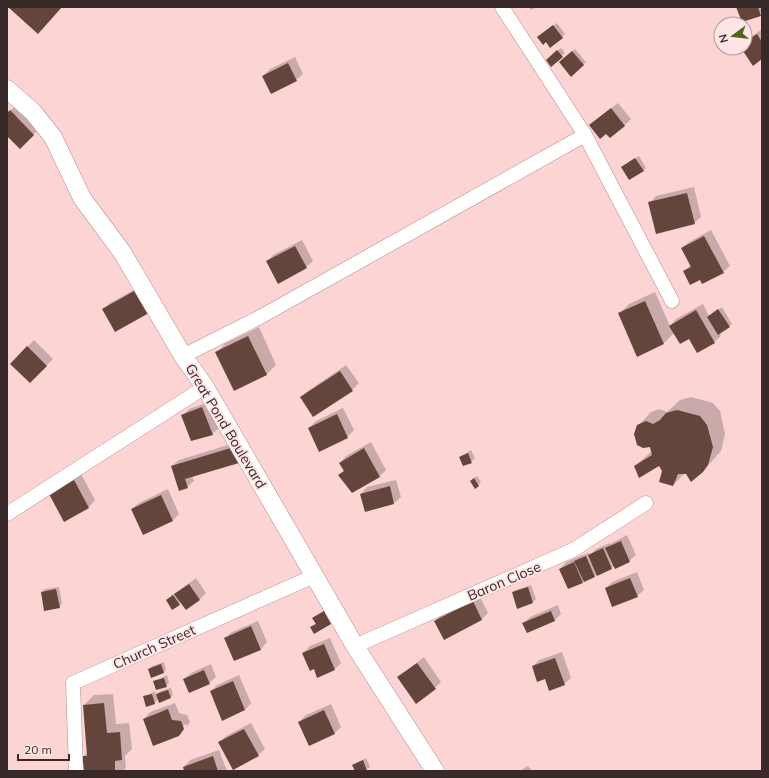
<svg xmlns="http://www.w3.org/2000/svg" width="769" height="778" font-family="Mulish,sans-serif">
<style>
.shadow{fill:#0003}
.building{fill:#64453b}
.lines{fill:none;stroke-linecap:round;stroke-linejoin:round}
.minor-casing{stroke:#b38d8e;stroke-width:15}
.tertiary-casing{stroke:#b38d8e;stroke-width:19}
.minor{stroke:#fff;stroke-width:14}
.tertiary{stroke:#fff;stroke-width:18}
.labels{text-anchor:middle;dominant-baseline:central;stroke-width:4;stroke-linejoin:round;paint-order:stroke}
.street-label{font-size:14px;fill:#392a2a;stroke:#ffe5e6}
</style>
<rect width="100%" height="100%" fill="#fcd4d4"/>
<path class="shadow" d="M529 7H536L531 10Z
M737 7H762V13L742 21Z
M557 23 565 34 562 37 546 41 542 34Z
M762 29V58L742 48H745V42L747 40Z
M561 48 565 53 551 65 550 57Z
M575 49 586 62 571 75 563 60Z
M295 57 303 74 296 80 263 76 270 69Z
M618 103 631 119 624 126 597 119Z
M17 104 40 128 20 148 7 134V114Z
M639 156 646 168 643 171 622 167Z
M694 187 701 217 694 223 650 203 656 196Z
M711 230 730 266 723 272 700 279 684 271 691 265 682 248 689 242Z
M302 240 313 261 306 267 267 262 273 255Z
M143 285 155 306 103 309 110 303Z
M655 292 670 326 676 319 703 304 709 316 722 307 732 324 719 333 721 336 714 342 674 333 663 344 619 314 629 304Z
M259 327 276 365 266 375 216 353 226 343Z
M34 340 53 359 30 382 11 364Z
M346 365 359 383 352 390 313 416 301 397 308 391Z
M691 397 713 403 720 411 725 434 721 451 703 471 685 473 673 485 659 464 635 466 652 451 638 426 651 412 659 409 667 412 680 400Z
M209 402 219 428 212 434 182 416 189 409Z
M343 408 354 430 347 437 309 428 316 421Z
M241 441 192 476 194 481 187 487 172 466 179 460Z
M371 442 386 470 380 476 352 492 340 475 344 470 340 463 346 456Z
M471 450 475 459 463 465 460 457Z
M81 474 95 500 89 507 64 521 50 494Z
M477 476 481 482 478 485 474 478Z
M396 480 401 497 394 503 365 511 361 494 367 487Z
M168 489 179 514 173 520 132 509 139 503Z
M627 535 636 555 629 561 615 566 582 582 560 569 566 562 580 556 589 553 590 555 596 549 610 543V544Z
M637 572 644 590 637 596 606 588 612 582Z
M196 578 206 593 199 600 181 602 173 609 170 597Z
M531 585 536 599 533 602 513 593 516 590Z
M59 587 62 604 59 607 42 592 45 589Z
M479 595 488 613 482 619 435 621 442 614Z
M558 605 561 614 555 620 527 632 524 623 530 617Z
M327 609 334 621 331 624 311 627 316 623 313 618Z
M258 621 267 642 261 649 225 638 232 632Z
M330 638 341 663 334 670 314 668 303 653 310 646Z
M562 652 571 678 564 684 546 678 533 666 539 660Z
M424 657 441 682 435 688 398 678Z
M164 662 166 670 163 673 149 669 152 666Z
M211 664 216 677 209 683 184 679 191 673Z
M167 675 169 683 166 686 154 681Z
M239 675 251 703 245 710 211 691 217 685Z
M171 688 173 695 170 698 158 699 155 703 144 697 155 691 156 695 160 691Z
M113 694 116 724 129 723 132 749 125 756 126 768 122 771H90L83 757 88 752 84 705 94 695Z
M175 703 179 713 187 715 190 722 185 729 187 725 185 724 181 731 144 719 150 712Z
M331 704 341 727 335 733 299 722 306 715Z
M251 723 265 749 258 755 219 743 226 736Z
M219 750 227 771H185L184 767 190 760Z
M366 758 370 767 364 771H356L353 765Z
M528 766 532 771H520Z"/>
<path class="building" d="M8 7H62L38 34Z
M736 7H758L761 16 742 22Z
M553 25 563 38 550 48 546 42 543 45 537 37Z
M757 34 762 42V59L753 66 741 48H745V42Z
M557 50 563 57 551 67 546 60Z
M572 51 584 65 571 77 559 62Z
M288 63 297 81 271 94 262 76Z
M611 108 625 126 610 138 606 134 600 139 589 125Z
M10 110 34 135 20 149 7 136V113Z
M635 158 644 171 629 180 621 167Z
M687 193 695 224 656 234 648 202Z
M704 236 724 273 702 284 700 280 690 285 683 271 691 267 681 248Z
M295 246 307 268 278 284 266 261Z
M136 290 149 313 115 332 102 309Z
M645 301 664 344 637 357 618 313Z
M718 309 730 327 718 335 707 317Z
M696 310 715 343 697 353 689 339 680 344 669 326Z
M248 336 267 375 234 391 215 352Z
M27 346 47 366 30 383 10 364Z
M340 371 353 391 313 417 300 397Z
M202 407 213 435 191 441 181 415Z
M677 410 700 416 707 425 713 447 708 465 703 472 691 482 686 474H678L673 486 659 482 662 471 659 466 639 478 634 466 652 455 650 447 643 448 637 445 634 434 637 425 646 421 653 424 660 420 666 413Z
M337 414 348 438 319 452 308 428Z
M234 447 239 463 185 479 188 488 179 491 171 466Z
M364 448 380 477 352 493 338 475 344 471 339 463Z
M468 453 472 463 463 466 459 457Z
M474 478 479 486 475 489 470 481Z
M74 480 89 508 64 522 49 494Z
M390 486 394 504 365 512 360 494Z
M161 495 173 521 143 535 131 509Z
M621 541 630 562 615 569 605 548Z
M603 548 612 569 597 576 588 555Z
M586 556 595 577 584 582 574 561Z
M574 562 583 583 568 589 559 569Z
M630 578 638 597 612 607 605 588Z
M189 584 200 600 186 610 174 594Z
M528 587 533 603 517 609 512 592Z
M56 589 60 608 44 611 41 592Z
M173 595 180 605 172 610 166 600Z
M473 601 482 620 444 640 434 621Z
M324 611 331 624 314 634 310 627 316 624 312 618Z
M551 611 555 621 527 633 522 623Z
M251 626 261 650 234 661 224 638Z
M324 644 335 670 317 678 314 669 310 671 302 653Z
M555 658 565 685 549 691 545 679 537 682 532 666Z
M417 663 436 689 416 704 397 677Z
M161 664 164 673 151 678 148 669Z
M204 670 210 684 189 693 183 679Z
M164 678 167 687 156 690 153 681Z
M233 681 245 710 222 721 210 691Z
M168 690 171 698 159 703 156 694Z
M152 694 155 704 146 707 143 696Z
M104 703 107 733 120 732 122 760 115 761V771L84 770 82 756H87L83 705Z
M168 709 172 720 181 721 184 729 179 736 153 746 143 719Z
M324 710 335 734 309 746 298 722Z
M244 729 259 756 233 770 218 742Z
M213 756 218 771H184L183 767Z
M363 760 367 771H355L352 765Z"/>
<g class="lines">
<defs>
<path id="minor" d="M502 7 585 135 672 301
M183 356 262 316 585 135
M7 514 205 387
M355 646 573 550 646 503
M76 771 73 683 314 576"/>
<path id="tertiary" d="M7 89 33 112 53 137 82 198 122 252 183 356 205 387 355 646 435 771"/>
</defs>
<use href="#minor" class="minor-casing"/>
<use href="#tertiary" class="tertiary-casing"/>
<use href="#minor" class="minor"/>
<use href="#tertiary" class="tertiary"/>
</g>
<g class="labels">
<g class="street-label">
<text transform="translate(226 426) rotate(59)">Great Pond Boulevard</text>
<text transform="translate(504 581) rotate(-23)">Baron Close</text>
<text transform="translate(154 647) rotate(-24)">Church Street</text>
</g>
</g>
<rect width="769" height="778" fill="none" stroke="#392a2a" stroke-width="16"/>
<g transform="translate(733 36) rotate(255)"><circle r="19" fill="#ffe5e6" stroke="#b09a9b"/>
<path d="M0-3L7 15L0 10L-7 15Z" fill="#4c681b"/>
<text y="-6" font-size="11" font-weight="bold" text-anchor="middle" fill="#392a2a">N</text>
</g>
<path d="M18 754v6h51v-6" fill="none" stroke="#392a2a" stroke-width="2"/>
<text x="24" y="754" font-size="12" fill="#392a2a" stroke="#ffe5e6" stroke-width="3" paint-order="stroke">20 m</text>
</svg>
